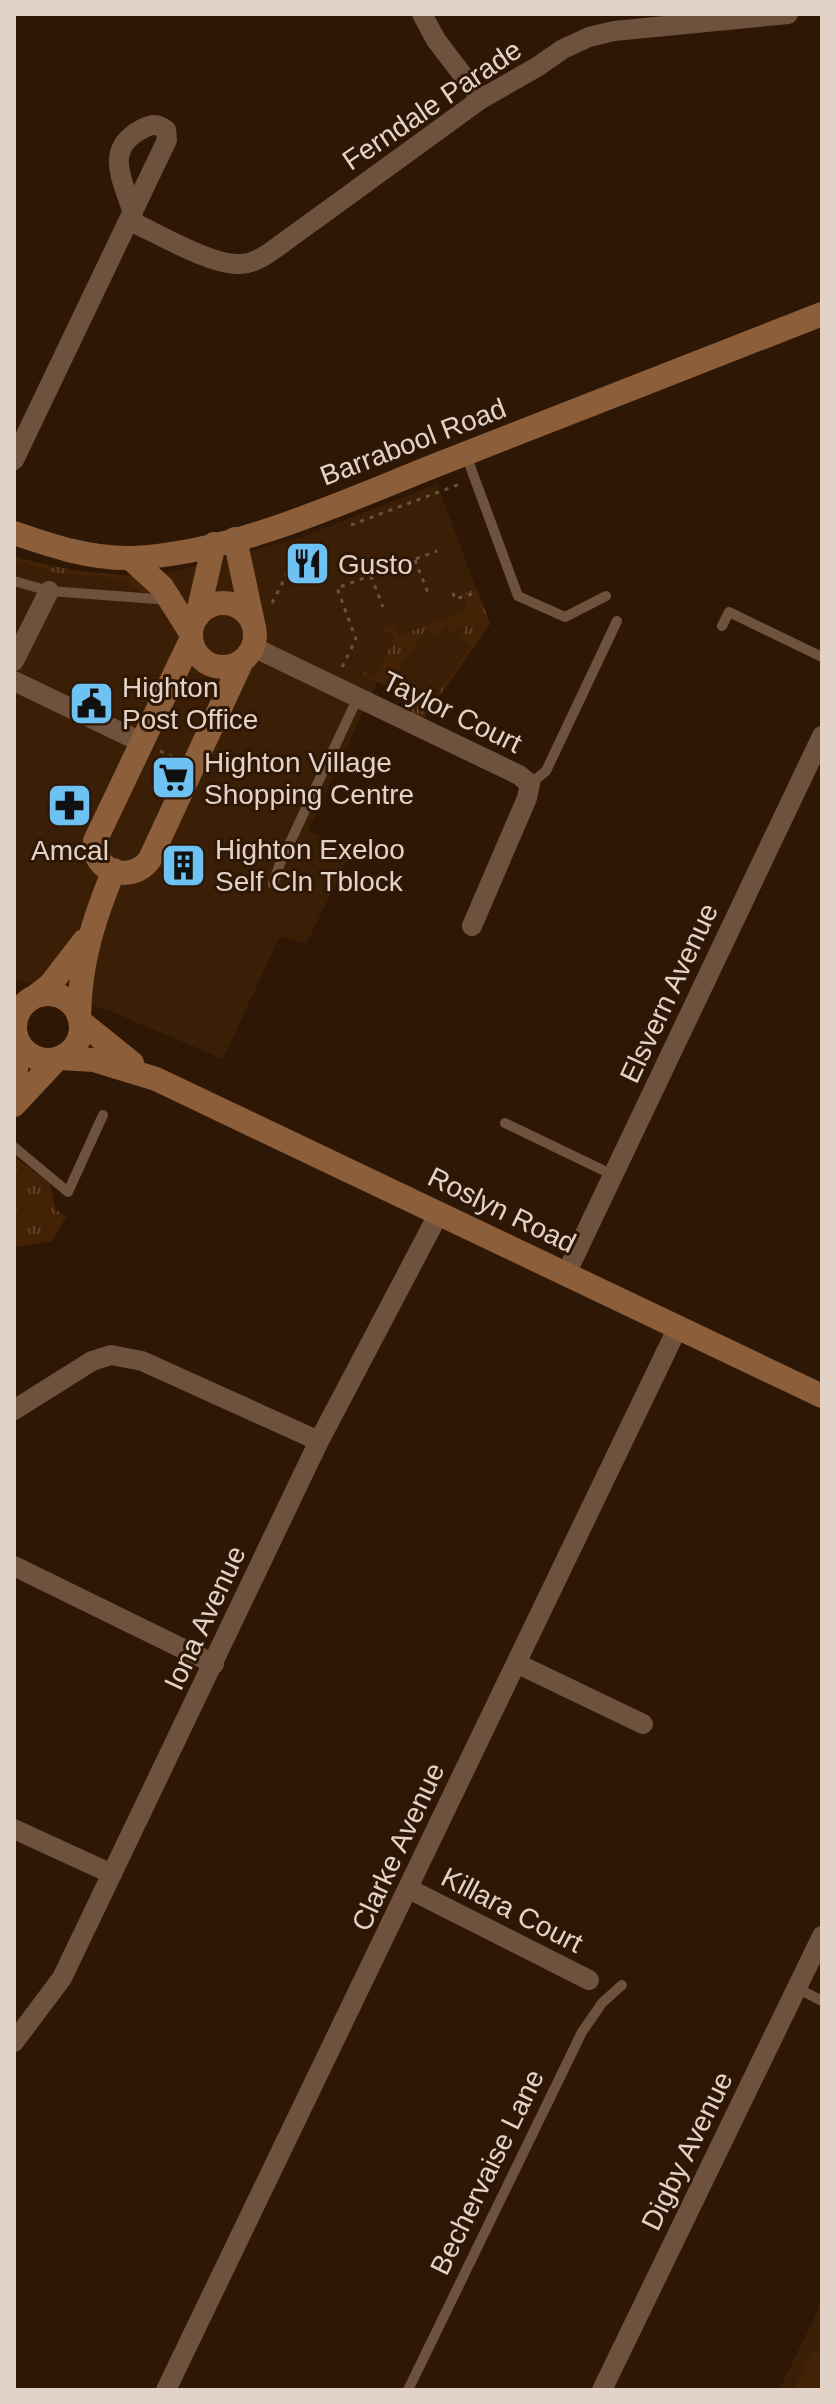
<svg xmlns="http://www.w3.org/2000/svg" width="836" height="2404" font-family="Arial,sans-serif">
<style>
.built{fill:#3b1e06}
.grass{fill:url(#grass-tufts)}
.garden{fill:#442206}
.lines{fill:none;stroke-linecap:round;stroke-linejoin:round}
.path{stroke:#675242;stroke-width:3;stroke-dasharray:4 6;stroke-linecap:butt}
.lane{stroke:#6e523e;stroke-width:10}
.street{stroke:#6e523e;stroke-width:20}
.secondary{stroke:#8c5e3a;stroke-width:24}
.labels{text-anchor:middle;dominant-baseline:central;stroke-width:6;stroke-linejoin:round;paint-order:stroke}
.street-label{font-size:28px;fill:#e3d2c7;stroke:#2f1705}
.poi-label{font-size:28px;fill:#e3d2c7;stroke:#2f1705;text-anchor:start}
</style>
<defs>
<pattern id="grass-tufts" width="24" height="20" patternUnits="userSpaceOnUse" patternTransform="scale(2)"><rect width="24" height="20" fill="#442206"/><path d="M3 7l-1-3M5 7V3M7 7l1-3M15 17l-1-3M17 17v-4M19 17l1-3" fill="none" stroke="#5f4129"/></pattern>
</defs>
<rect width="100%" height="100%" fill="#2f1705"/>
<path class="built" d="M437 484 490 624 434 704 419 697 414 699 403 693 402 690 374 680 377 682 308 831 352 851 306 944 280 936 223 1059 110 1011 14 978V556L52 568 93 574 153 577 299 538Z
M822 2302V2390H779Z"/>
<path class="grass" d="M14 556C56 569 95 574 138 576L156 592H143L119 578 57 573 14 560Z
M477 589 490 624 420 723 411 718 413 712 409 709 415 697 431 703 435 698 472 645 461 637 466 628 460 624 454 633 445 627 439 635 426 629 389 683 402 690 403 693 362 675 363 672 375 677 395 637 383 630V628L393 624 399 636 468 610 462 594Z
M14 1156 50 1184 56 1210 66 1217 52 1241 14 1247Z"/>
<path class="garden" d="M813 2350 822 2354V2390H794Z"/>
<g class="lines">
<path class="path" d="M351 525 460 484
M415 560 428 593
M371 576 383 607
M453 593 455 599 472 594
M272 603 303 543
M342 667 356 639 337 588 437 551
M160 751 175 758"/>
<path class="lane" d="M466 455 518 596 565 617 606 596
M14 581 49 591 170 600
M722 626 729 612 822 657
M530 784 546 771 617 621
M273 884 279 866 358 697
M505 1123 613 1175
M14 1147 68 1192 103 1115
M797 1988 822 2001
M408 2390 582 2032 602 2003 622 1985"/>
<path class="street" d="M422 14 436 40 481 99
M130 221C157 233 212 266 240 264 251 264 260 259 269 253L481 99 537 67 563 49 589 37 614 31 788 14
M14 460 167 140 166 130C157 123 152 124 142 129 102 150 124 181 133 214
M253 647 519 775 530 784 527 798 472 926
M14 661 49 591
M14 681 143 743
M566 1274 822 736
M14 1410 92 1361 111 1355 142 1361 319 1441
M14 1566 214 1664
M516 1663 643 1724
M14 1829 112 1874
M409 1889 589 1980
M14 2042 62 1978 319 1441 439 1213
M166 2390 678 1327
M602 2390 822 1936"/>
<path class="secondary" d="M14 533C52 546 90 559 132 558 237 553 347 500 444 462 570 412 696 364 822 314
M235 539 253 623
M130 558 162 587 191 633
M191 635a32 32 0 1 1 64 0a32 32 0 1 1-64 0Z
M197 617 214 544
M190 642 95 841C90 870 131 886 150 859L241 663
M15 1027a33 33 0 1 1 66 0a33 33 0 1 1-66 0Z
M36 996 50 985 84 941
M79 1017C80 962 93 921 114 870
M81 1022 132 1063
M60 1058 94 1060 156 1079 822 1396
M14 1079 18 1059 17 1039
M14 1105 57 1059"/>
</g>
<defs>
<symbol id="restaurant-square" viewBox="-11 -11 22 22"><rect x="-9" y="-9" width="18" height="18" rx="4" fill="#6dc2f3" stroke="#2f1705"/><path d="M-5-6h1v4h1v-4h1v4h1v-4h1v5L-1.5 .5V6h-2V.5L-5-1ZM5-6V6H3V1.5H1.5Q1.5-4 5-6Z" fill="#111"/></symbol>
<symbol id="civic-square" viewBox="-11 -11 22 22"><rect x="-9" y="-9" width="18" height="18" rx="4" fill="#6dc2f3" stroke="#2f1705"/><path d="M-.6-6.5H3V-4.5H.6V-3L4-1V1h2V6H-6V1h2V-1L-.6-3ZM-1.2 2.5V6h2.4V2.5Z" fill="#111"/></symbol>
<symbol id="supermarket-square" viewBox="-11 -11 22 22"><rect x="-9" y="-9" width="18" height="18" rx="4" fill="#6dc2f3" stroke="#2f1705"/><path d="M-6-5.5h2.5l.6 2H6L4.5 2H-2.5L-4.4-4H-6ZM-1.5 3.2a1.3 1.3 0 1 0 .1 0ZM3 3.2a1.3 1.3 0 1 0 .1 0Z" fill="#111"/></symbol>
<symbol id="pharmacy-square" viewBox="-11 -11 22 22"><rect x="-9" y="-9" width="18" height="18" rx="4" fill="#6dc2f3" stroke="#2f1705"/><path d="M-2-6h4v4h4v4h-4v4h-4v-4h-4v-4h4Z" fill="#111"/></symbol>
<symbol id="building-square" viewBox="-11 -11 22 22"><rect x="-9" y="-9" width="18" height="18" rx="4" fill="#6dc2f3" stroke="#2f1705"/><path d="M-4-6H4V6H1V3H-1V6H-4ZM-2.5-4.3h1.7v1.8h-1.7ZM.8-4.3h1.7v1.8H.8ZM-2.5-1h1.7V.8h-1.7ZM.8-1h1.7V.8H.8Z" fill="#111"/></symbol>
</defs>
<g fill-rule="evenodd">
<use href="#restaurant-square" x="282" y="538" width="51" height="51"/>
<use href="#civic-square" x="66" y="678" width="51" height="51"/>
<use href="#supermarket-square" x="148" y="752" width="51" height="51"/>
<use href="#pharmacy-square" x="44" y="780" width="51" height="51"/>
<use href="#building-square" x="158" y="840" width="51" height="51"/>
</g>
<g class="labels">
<g class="street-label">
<text transform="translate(432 105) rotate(-34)">Ferndale Parade</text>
<text transform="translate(413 442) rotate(-21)">Barrabool Road</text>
<text transform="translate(452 712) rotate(26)">Taylor Court</text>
<text transform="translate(669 993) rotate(-65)">Elsvern Avenue</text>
<text transform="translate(502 1210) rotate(26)">Roslyn Road</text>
<text transform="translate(205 1618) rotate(-65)">Iona Avenue</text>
<text transform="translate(398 1847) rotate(-65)">Clarke Avenue</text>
<text transform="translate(512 1910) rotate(27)">Killara Court</text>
<text transform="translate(687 2151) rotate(-64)">Digby Avenue</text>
<text transform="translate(487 2172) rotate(-64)">Bechervaise Lane</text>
</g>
<g class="poi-label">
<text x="338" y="564">Gusto</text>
<text x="122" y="687">Highton<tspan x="122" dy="32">Post Office</tspan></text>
<text x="204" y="762">Highton Village<tspan x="204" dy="32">Shopping Centre</tspan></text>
<text x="215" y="849">Highton Exeloo<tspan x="215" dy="32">Self Cln Tblock</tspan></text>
<text x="70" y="850" text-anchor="middle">Amcal</text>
</g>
</g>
<rect width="836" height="2404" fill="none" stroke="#e3d2c7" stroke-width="32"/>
</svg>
